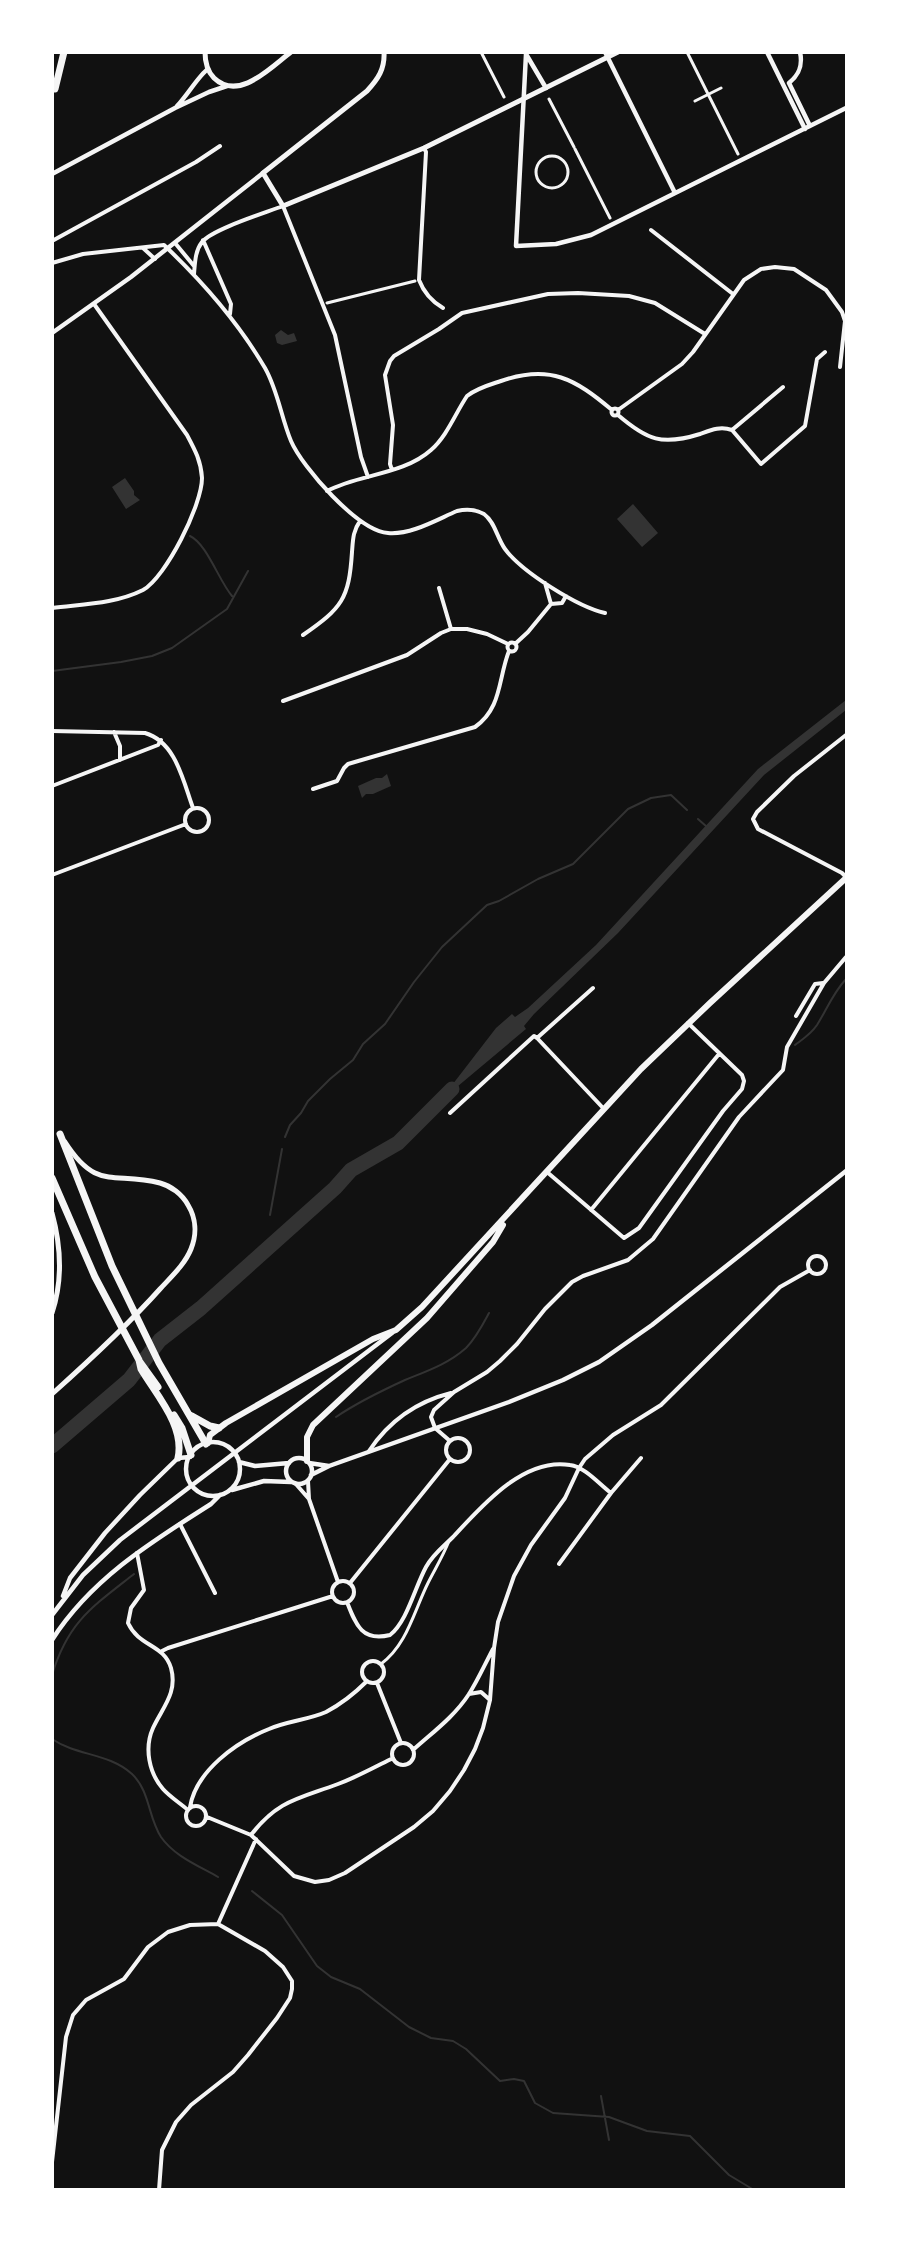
<svg xmlns="http://www.w3.org/2000/svg" width="899" height="2242" font-family="'Roboto Condensed',sans-serif">
<style>
.water{fill:#333}
.lines{fill:none;stroke-linecap:round;stroke-linejoin:round}
.stream{stroke:#333;stroke-width:2}
.river{stroke:#333;stroke-width:15}
.pedestrian{stroke:#f5f5f5;stroke-width:3}
.minor{stroke:#f5f5f5;stroke-width:4}
.tertiary{stroke:#f5f5f5;stroke-width:4.5}
.secondary{stroke:#f5f5f5;stroke-width:5}
.primary{stroke:#f5f5f5;stroke-width:6}
.motorway{stroke:#f5f5f5;stroke-width:7}
</style>
<rect width="100%" height="100%" fill="#111"/>
<path class="water" d="M281 330 288 335 294 333 297 341 282 345 277 343 275 335Z
M125 478 134 491V495L140 500 126 509 112 487Z
M633 504 658 533 642 547 617 519Z
M846 700V710L764 775 618 933 534 1014 524 1026 526 1029 439 1102 496 1028 512 1014 515 1017 528 1008 596 945 758 769Z
M387 774 391 786 373 794H366L362 798 358 786 376 778H382Z"/>
<g class="lines">
<path class="stream" d="M190 536C207 544 219 581 232 596
M52 671 121 662 152 656 172 648 227 609 248 571
M698 819 707 827
M795 1045C803 1039 811 1034 817 1025 827 1009 833 993 846 979
M285 1137 290 1125 301 1113 308 1101 330 1079 353 1060 363 1044 385 1024 414 982 442 947 487 905 499 901 538 879 573 864 628 809 651 798 671 795 687 810
M270 1215 282 1149
M336 1417C358 1402 381 1391 405 1380 427 1371 448 1364 466 1348 476 1338 482 1326 489 1313
M52 1675C68 1622 92 1607 134 1574
M52 1739C77 1756 109 1753 132 1774 150 1791 148 1817 161 1837 174 1856 199 1866 218 1877
M252 1891 282 1915 317 1966 331 1977 360 1989 409 2027 431 2038 453 2041 466 2049 500 2081 514 2079 524 2081 535 2103 553 2113 609 2117 647 2131 690 2136 729 2175 754 2190
M601 2096 609 2140"/>
<path class="river" d="M52 1446 129 1380 160 1340 201 1308 335 1188 351 1170 398 1143 452 1089"/>
<path class="pedestrian" d="M481 52 504 97
M687 52 738 154
M549 99 574 147
M695 101 721 88
M575 149 610 218
M536 172a16 16 0 1 1 32 0a16 16 0 1 1-32 0Z
M327 303 415 281
M381 1664C407 1645 414 1611 428 1583 435 1569 443 1556 449 1541"/>
<path class="minor" d="M424 148 426 152 419 280C424 293 431 301 443 308
M651 230 733 294
M203 240 231 304 230 314
M52 241 196 162 220 146
M175 243 194 266
M143 248 155 259
M52 263 83 254 164 245C202 281 238 322 265 368 278 391 281 417 291 441 302 467 358 531 388 533 411 535 436 520 457 511 466 509 475 509 484 514 495 522 497 538 505 549 522 572 578 607 605 613
M194 274C195 263 195 251 202 242 213 229 265 213 283 206L335 335 361 457 368 477
M611.5 412a3.5 3.5 0 1 1 7 0a3.5 3.5 0 1 1-7 0Z
M618 410 682 364 693 352 744 280 761 269 775 267 794 269 826 290 842 312 845 321 840 367
M618 415C647 440 662 446 700 434 711 430 720 426 732 430L761 464 805 426 817 359 825 352
M732 430 783 387
M392 470 390 464 393 425 385 375 390 361 394 356 439 329 462 313 548 294 578 293 629 296 655 303 705 334
M327 491C359 474 403 475 431 450 447 436 455 414 467 396 477 388 489 385 501 381 550 364 575 379 612 410
M545 583 551 604
M439 588 451 629
M551 604 562 603 566 596
M52 608C83 604 115 604 143 590 166 577 202 505 202 478 201 461 195 450 187 435L94 304
M303 635C342 608 349 599 352 552 353 539 353 531 360 521
M507.5 647a4.5 4.5 0 1 1 9 0a4.5 4.5 0 1 1-9 0Z
M515 644 528 632 551 604
M283 701 407 655 441 633 451 629H467L487 634 508 644
M52 731 145 733C176 742 183 781 193 808
M114 732 120 746V760
M846 735 794 776 757 812 753 819 758 829 842 873 846 877
M52 786 158 745 161 740
M313 789 337 781 344 768 348 764 475 727C502 708 498 679 509 651
M185 820a12 12 0 1 1 24 0a12 12 0 1 1-24 0Z
M52 875 186 824
M796 1016 815 984 823 983
M537 1038 604 1109
M450 1113 534 1036 537 1038 593 988
M547 1172 624 1238 639 1228 723 1111 742 1089 744 1081 742 1075 688 1023
M591 1210 719 1054
M808 1265a9 9 0 1 1 18 0a9 9 0 1 1-18 0Z
M446 1450a12 12 0 1 1 24 0a12 12 0 1 1-24 0Z
M450 1441 435 1428 431 1417 434 1410 454 1392 487 1372 500 1361 517 1344 545 1309 572 1282 583 1276 628 1260 653 1239 739 1117 783 1070 787 1047 824 983 846 957
M369 1451C389 1421 415 1402 451 1393
M308 1481 309 1499 338 1582
M295 1483 309 1499
M180 1524 215 1593
M137 1553 144 1590 131 1608 128 1623C139 1647 164 1644 171 1668 178 1693 162 1708 153 1728 144 1748 149 1773 163 1789 170 1797 180 1803 188 1810
M559 1564 611 1493 641 1458
M332 1592a11 11 0 1 1 22 0a11 11 0 1 1-22 0Z
M350 1583 450 1459
M347 1602C356 1625 362 1642 390 1635 407 1622 415 1587 426 1567 433 1554 443 1547 453 1537 481 1507 523 1457 570 1465 585 1467 599 1484 611 1493
M162 1651 168 1648 333 1596
M362 1672a11 11 0 1 1 22 0a11 11 0 1 1-22 0Z
M377 1683 401 1743
M469 1694 481 1692 490 1700
M392 1754a11 11 0 1 1 22 0a11 11 0 1 1-22 0Z
M413 1750C433 1732 454 1717 469 1694 478 1680 485 1664 493 1649
M186 1816a10 10 0 1 1 20 0a10 10 0 1 1-20 0Z
M190 1807C196 1771 236 1742 269 1729 287 1721 308 1720 326 1712 341 1704 354 1694 366 1682
M207 1817 251 1835 294 1876 315 1882 329 1880 345 1873 414 1827 433 1811 450 1791 464 1770 475 1749 483 1728 490 1700 494 1648 498 1622 514 1576 531 1545 565 1498 579 1468 585 1459 613 1435 661 1405 780 1287 810 1270
M251 1835C278 1800 298 1799 338 1784 357 1777 375 1767 393 1758
M218 1924 256 1839
M52 2162 66 2037 73 2015 86 2000 124 1979 148 1947 168 1932 190 1925 218 1924 265 1951 283 1967 292 1981V1989L290 1998 277 2018 248 2055 233 2072 191 2105 176 2122 162 2150 159 2190"/>
<path class="tertiary" d="M605 52 675 193
M767 52 805 129
M800 52C803 66 799 75 789 83L810 126
M526 54 516 246 556 244 591 235 846 108
M526 54 546 88
M177 106C187 96 199 75 208 69
M52 174 175 108 209 92 227 86
M52 333 131 277 263 173
M186 1469a27 27 0 1 1 54 0a27 27 0 1 1-54 0Z
M286 1471a13 13 0 1 1 26 0a13 13 0 1 1-26 0Z
M239 1462 255 1466 289 1463
M309 1463 329 1466
M311 1475 329 1466 509 1402 563 1380 599 1362 652 1325 846 1171
M232 1490 264 1481 291 1482
M63 1596 70 1578 105 1533 140 1495 178 1458 190 1457
M52 1615 83 1575 120 1540 392 1333
M52 1640C91 1579 151 1542 211 1504L220 1495"/>
<path class="secondary" d="M205 52C205 62 207 71 214 78 239 102 271 67 291 52
M384 52C385 69 378 79 367 91L263 173 283 206 424 148 618 52
M52 1213C61 1246 63 1280 52 1313
M52 1394C90 1360 127 1326 160 1289 172 1276 185 1264 191 1249 197 1234 196 1218 188 1205 182 1194 171 1186 160 1183 114 1171 97 1192 65 1142"/>
<path class="primary" d="M208 1443 210 1435 226 1423 373 1339 396 1330 422 1307 641 1069 710 1003 846 878
M307 1461V1437L313 1425 427 1318 493 1242 503 1225"/>
<path class="motorway" d="M55 89 64 52
M60 1134 112 1266 159 1363 206 1444
M52 1178 95 1277 139 1360 141 1369C157 1396 185 1426 178 1458
M140 1362 158 1387
M174 1415 182 1428 191 1455
M192 1416 210 1426 219 1428"/>
</g>
<rect width="899" height="2242" fill="none" stroke="#ffffff" stroke-width="108"/>
</svg>
